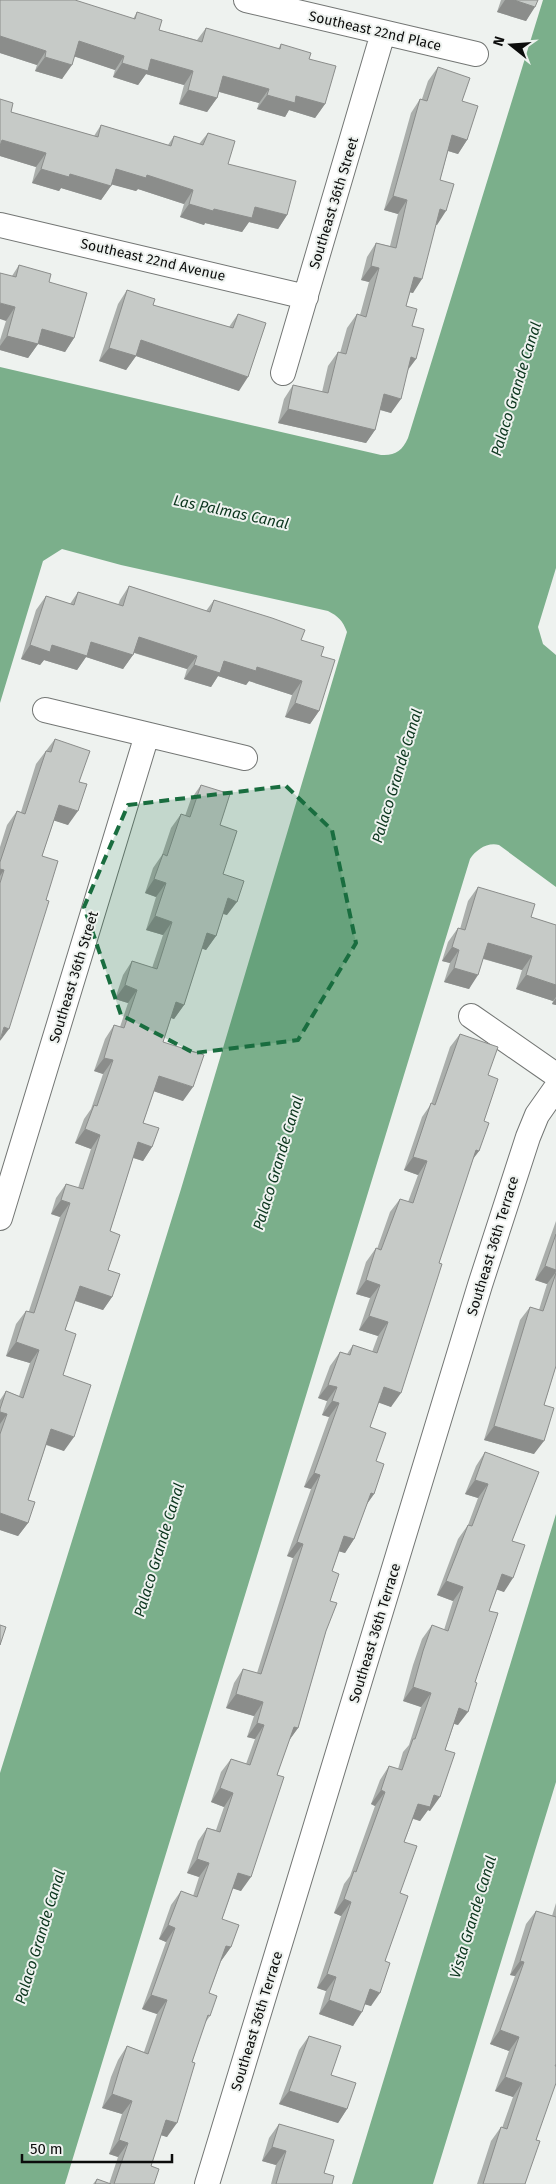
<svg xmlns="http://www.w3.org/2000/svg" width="556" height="2184" font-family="'Fira Sans',sans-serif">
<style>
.water{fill:#7baf8b}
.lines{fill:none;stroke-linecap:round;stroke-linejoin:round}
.street-casing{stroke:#737674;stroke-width:26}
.street{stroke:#fff;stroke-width:24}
.wall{fill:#aaaeab}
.shaded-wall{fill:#8b8d8b}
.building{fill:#c6cac7;stroke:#8b8d8b}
.marked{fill:#196d3f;fill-opacity:0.2;stroke:#196d3f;stroke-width:4;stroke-dasharray:10 6;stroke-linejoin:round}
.labels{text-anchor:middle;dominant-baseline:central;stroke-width:4;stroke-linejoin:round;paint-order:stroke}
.street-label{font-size:14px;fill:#0c0d0c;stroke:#eef2ef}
.water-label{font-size:15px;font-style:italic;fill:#0b351d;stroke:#eef2ef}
</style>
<rect width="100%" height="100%" fill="#eef2ef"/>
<path class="water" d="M543 0H556V568L538 627 543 644 556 655V887L499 845C487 842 476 850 470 859L65 2184H0V1773L181 1189 347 632C343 621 338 616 328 611L121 565 62 549 43 561 0 703V367L381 455C395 456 402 451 408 438Z
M556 1514V1782L433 2184H352Z"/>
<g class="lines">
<defs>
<path id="street" d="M246 0 476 54
M0 225 306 297
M283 373 383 33
M45 710 245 758
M471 1016 556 1075
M0 1218 147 735
M207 2184 480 1285 528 1137 537 1115 556 1088"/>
</defs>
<use href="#street" class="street-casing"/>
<use href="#street" class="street"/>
</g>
<path class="wall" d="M0 0 133 19 137 12 159 30 197 40 206 28 278 49 281 44 309 59 325 104 315 118 289 110 285 117 257 109 259 103 219 92 217 98 207 112 179 104 184 85 146 74 138 85 113 77 115 70 74 56 62 79 35 71 37 65 0 53Z
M501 0H538L526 21 497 12Z
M438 67 462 101 467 140 458 154 448 151 440 180 437 225 436 224 413 293 410 292 406 306 412 326 416 359 408 370 391 413 380 410 375 430 366 443 278 423 284 399 293 385 322 392 328 366 338 352 340 353 347 328 357 314 360 315 369 282 361 280 367 257 376 243 390 246 398 214 384 210 411 113 420 99H422L428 81Z
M0 99 11 112 94 136 101 125 168 145 174 136 199 144 208 133 228 164 287 215 278 229 249 222 242 232 205 223 204 225 180 217 184 204 138 189 136 191 112 184 101 200 61 188 59 191 32 183 36 167 0 156Z
M19 265 49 282 74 338 65 352 38 344 28 358 0 350V340L6 321 12 276Z
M127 290 153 305 229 327 238 314 239 391 136 356 126 370 99 361 118 304Z
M129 586 206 611 214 600 301 640 321 656 319 711 310 724 285 717 292 695 249 681 246 685 218 676 211 687 184 679 187 669 134 653 123 669 86 657 77 670 44 660 40 665 21 659 36 610 46 596 70 604 78 592 118 605 120 600Z
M55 739 79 782 68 825 54 820 42 856 0 1041V847L7 825 17 811 21 812 36 764Z
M201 785 220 825 223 874 227 915 223 914 216 936 206 950 202 948 184 1005 174 1019 171 1018 163 1042 183 1101 154 1091 143 1123 152 1147 143 1161 133 1158 110 1231 108 1270 112 1297 103 1310 75 1301 65 1330 63 1375 64 1451 46 1445 28 1500V1523L18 1536 0 1530V1400L6 1391 19 1396 30 1363 6 1356 16 1324 26 1311H29L60 1217 51 1214 56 1198 66 1184 78 1188 91 1149 75 1143 84 1119 91 1109 103 1074 94 1071 105 1039 114 1025 120 1027 128 1003 115 999 123 975 132 961 152 968 163 935 146 930 156 897 145 893 153 868 162 855 171 828 181 814 185 816 191 799Z
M478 887 531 917 556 925V1005L552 1004 553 1001 516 989 522 970 483 959 469 989 444 982 450 963 442 961 448 942 458 928 460 929 468 901Z
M460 1034 488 1075 484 1121 479 1151 473 1159 391 1407 379 1402 370 1427 376 1461 374 1494 367 1504 354 1539 345 1553 339 1551 332 1571 330 1601 326 1631 298 1728 289 1740 277 1775 241 1891 233 1888 222 1919 231 1947 221 1961 209 1993 210 2016 205 2023 167 2137 161 2135 151 2166 154 2184H93L97 2179 109 2184 118 2157 109 2154 122 2114 102 2108 111 2077 118 2060 127 2046 144 2052 157 2014 142 2009 166 1942 159 1939 171 1905 181 1891 193 1896 199 1877 187 1873 198 1841 207 1828 216 1830 224 1807 211 1802 221 1772 231 1759 246 1764 255 1739 247 1737 254 1716 226 1708 234 1683 243 1669 257 1673 293 1558 287 1556 311 1489 304 1487 329 1417 322 1415 327 1401 318 1398 330 1366 340 1352 347 1354 353 1345 372 1352 378 1336 359 1330 370 1298 356 1294 366 1262 376 1248 377 1249 390 1212 400 1199 408 1202 418 1175 404 1170 422 1117 431 1104 450 1047Z
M556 1221V1366L544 1405 534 1454 484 1440 520 1320 530 1307 539 1310 547 1284 535 1280Z
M485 1452 512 1541 504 1592 497 1589 489 1611 458 1725 454 1724 445 1750 430 1811 428 1810 420 1821 413 1819 404 1842 400 1893 385 1961 371 2006 365 2004 353 2026 319 2014 326 1991 317 1988 341 1916 334 1913 344 1884 350 1876 375 1806 371 1804 380 1780 389 1766 398 1769 403 1752 409 1745 421 1707 403 1701 413 1665 422 1639 432 1625 444 1630 453 1601 437 1595 458 1539 468 1525 478 1498 465 1494 476 1466Z
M556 1903V2064L525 2184H477L491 2141 501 2127 502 2128 513 2097 495 2091 509 2051 490 2044 515 1976 510 1975 526 1924 536 1911 552 1916Z
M309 2036 331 2075 347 2109 338 2123 279 2104 299 2050Z
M279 2124 324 2173 332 2184H271L276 2165 262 2161 269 2138Z"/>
<path class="shaded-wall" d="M505 0H514L535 7 526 21 497 12Z
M0 36 46 51 37 65 0 53Z
M79 41 124 56 115 70 70 55Z
M45 57 72 65 62 79 35 71Z
M151 59 193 71 184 85 146 74 138 85 113 77 122 63Z
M223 76 269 89 259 103 213 90Z
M188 90 217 98 207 112 179 104Z
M267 95 296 96 325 104 315 118 289 110 285 117 257 109Z
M452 135 467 140 458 154 442 149Z
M2 140 46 153 36 167 0 156V143Z
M41 169 70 174 111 186 101 200 61 188 59 191 32 183Z
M116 169 147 175 193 190 184 204 138 189 136 191 106 183Z
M393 196 407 200 398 214 384 210Z
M189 204 214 209 255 207 287 215 278 229 249 222 242 232 205 223 204 225 180 217Z
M440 209 446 211 437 225 430 223Z
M371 266 379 268 369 282 361 280Z
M414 277 422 279 413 293 404 291Z
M0 303 15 307 6 321 0 319Z
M42 329 74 338 65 352 38 344 28 358 0 350V346L7 336Z
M141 340 248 377 239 391 136 356 126 370 99 361 109 348Z
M411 357 416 359 406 372Z
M384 394 401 399 391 413 374 408Z
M288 409 375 430 366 443 278 423Z
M139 637 197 656 187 669 129 651Z
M91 642 133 655 123 669 86 657 77 670 44 660 40 665 21 659 30 645H52Z
M224 661 257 667 302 681 292 695 249 681 246 685 218 676 211 687 184 679 194 665Z
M295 703 319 711 310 724 285 717Z
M59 805 78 811 68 825 49 819Z
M0 869 4 870 0 876Z
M154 879 166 883 156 897 145 893Z
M228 898 237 902 227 915 218 912Z
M155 916 172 922 163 935 146 930Z
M207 933 216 936 206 950 197 947Z
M488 943 532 956 522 970 478 957Z
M452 947 459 950 450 963 442 961Z
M454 968 478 975 469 989 444 982Z
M526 975 556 985V997L553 1001 516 989Z
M125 985 137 990 128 1003 115 999Z
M556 998V1005L552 1004Z
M176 1002 184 1005 174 1019 166 1016Z
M4 1027 9 1029 0 1041Z
M104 1058 113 1060 103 1074 94 1071Z
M159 1076 193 1087 183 1101 150 1090Z
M85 1129 100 1135 91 1149 75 1143Z
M138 1142 152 1147 143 1161 128 1156Z
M476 1150 479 1151 469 1164Z
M413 1157 427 1161 418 1175 404 1170Z
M61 1200 70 1203 60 1217 51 1214Z
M545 1266 556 1270V1272L547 1284 535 1280Z
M366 1280 380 1285 370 1298 356 1294Z
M80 1286 112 1297 103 1310 70 1299Z
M369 1316 388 1322 378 1336 359 1330Z
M16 1342 39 1350 30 1363 6 1356Z
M328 1385 337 1387 327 1401 318 1398Z
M384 1387 401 1393 391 1407 374 1401Z
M332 1401 339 1403 329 1417 322 1415Z
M0 1412 7 1414 0 1424Z
M494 1426 544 1441 534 1454 484 1440Z
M51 1429 74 1437 64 1451 42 1443Z
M314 1473 320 1475 311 1489 304 1487Z
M475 1480 488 1484 478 1498 465 1494Z
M371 1493 374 1494 364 1508Z
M0 1513 28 1523 18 1536 0 1530Z
M344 1536 354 1539 345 1553 334 1550Z
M297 1542 303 1544 293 1558 287 1556Z
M502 1574 513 1578 504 1592 492 1588Z
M446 1581 463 1587 453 1601 437 1595Z
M413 1687 431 1693 421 1707 403 1701Z
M236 1694 263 1702 254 1716 226 1708Z
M459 1708 468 1712 458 1725 449 1722Z
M257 1723 264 1725 255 1739 247 1737Z
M294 1727 298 1728 288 1742Z
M220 1788 233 1793 224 1807 211 1802Z
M381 1790 385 1792 375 1806 371 1804Z
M434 1795 440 1797 430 1811 428 1810 420 1821 409 1817 418 1804Z
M197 1859 209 1863 199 1877 187 1873Z
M238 1873 251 1877 241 1891 228 1887Z
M344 1899 351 1902 341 1916 334 1913Z
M168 1925 175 1928 166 1942 159 1939Z
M226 1946 231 1947 221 1961 217 1959Z
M520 1961 524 1962 515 1976 510 1975Z
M327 1974 336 1977 326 1991 317 1988Z
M370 1989 380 1993 371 2006 360 2003Z
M151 1995 167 2000 157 2014 142 2009Z
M329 2000 362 2012 353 2026 319 2014Z
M500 2030 519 2037 509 2051 490 2044Z
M505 2077 522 2083 513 2097 495 2091Z
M289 2091 347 2109 338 2123 279 2104Z
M112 2094 132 2101 122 2114 102 2108Z
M166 2120 177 2123 167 2137 157 2134Z
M119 2140 128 2143 118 2157 109 2154Z
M272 2147 286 2151 276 2165 262 2161Z"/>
<path class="building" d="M0 0H75L135 19 137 12 162 20 159 30 202 42 206 28 280 49 281 44 311 53 309 59 336 66 325 104 296 96 295 103 267 95 269 89 223 76 217 98 188 90 193 71 151 59 148 71 122 63 124 56 79 41 72 65 45 57 46 51 0 36Z
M514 0H538L535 7Z
M438 67 470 78 462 101 478 106 467 140 452 135 440 180 454 184 446 211 440 209 422 279 414 277 406 306 417 309 412 326 424 329 416 359 411 357 401 399 384 394 375 430 288 409 293 385 328 393 338 352 346 354 357 314 366 317 379 268 371 266 376 243 396 248 407 200 393 196 420 99 427 101Z
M0 99 13 103 11 112 98 137 101 125 171 146 174 136 203 145 208 133 235 141 228 164 296 181 287 215 255 207 252 218 214 209 213 211 189 204 193 190 147 175 146 178 116 169 111 186 70 174 69 177 41 169 46 153 2 140 0 146Z
M19 265 51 274 49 282 87 293 74 338 42 329 38 344 7 336 15 307 0 303V273L16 277Z
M127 290 155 299 153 305 233 328 238 314 266 323 248 377 141 340 136 356 109 348Z
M129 586 210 612 214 600 272 618 305 630 301 640 324 647 321 656 335 660 319 711 295 703 302 681 257 667 256 671 224 661 220 673 194 665 197 656 139 637 133 655 91 642 87 656 52 645 50 652 30 645 46 596 74 605 78 592 123 606Z
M55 739 90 751 79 782 87 784 78 811 59 805 42 856 58 861 46 900 49 901 9 1029 4 1027 0 1040V883L4 870 0 869V862L17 811 25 814 46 751 51 752Z
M201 785 230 794 220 825 237 831 223 874 244 881 237 902 228 898 216 936 207 933 184 1005 176 1002 163 1042 204 1055 193 1087 159 1076 143 1123 159 1128 152 1147 138 1142 110 1231 120 1235 108 1270 120 1274 112 1297 80 1286 65 1330 76 1334 63 1375 91 1385 74 1437 51 1429 28 1500 35 1502 28 1523 0 1513V1434L7 1414 0 1412V1409L6 1391 23 1398 39 1350 16 1342 26 1311 34 1313 70 1203 61 1200 66 1184 83 1189 100 1135 85 1129 94 1105 97 1106 113 1060 104 1058 114 1025 124 1028 137 990 125 985 132 961 157 969 172 922 155 916 166 883 154 879 163 854 167 856 181 814 190 817Z
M478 887 535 904 531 917 556 925V985L526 975 532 956 488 943 478 975 454 968 459 950 452 947 458 928 465 930Z
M460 1034 498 1047 488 1075 498 1079 484 1121 489 1123 479 1151 476 1150 439 1263 442 1264 401 1393 384 1387 370 1427 386 1433 376 1461 384 1464 374 1494 371 1493 354 1539 344 1536 332 1571 339 1574 330 1601 337 1603 326 1631 298 1728 294 1727 277 1775 284 1777 251 1877 238 1873 222 1919 239 1925 231 1947 226 1946 209 1993 217 1996 210 2016 208 2015 192 2062 195 2063 177 2123 166 2120 151 2166 159 2169 154 2184H114L128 2143 119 2140 132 2101 112 2094 121 2064 127 2046 148 2054 167 2000 151 1995 175 1928 168 1925 181 1891 197 1897 209 1863 197 1859 207 1828 220 1832 233 1793 220 1788 231 1759 250 1765 264 1725 257 1723 263 1702 236 1694 243 1669 261 1674 303 1544 297 1542 320 1475 314 1473 339 1403 332 1401 337 1387 328 1385 340 1352 350 1355 353 1345 377 1353 388 1322 369 1316 380 1285 366 1280 376 1248 381 1250 400 1199 413 1203 427 1161 413 1157 431 1103 435 1105Z
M556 1234V1270L545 1266Z
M556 1273V1366L544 1405 554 1408 544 1441 494 1426 530 1307 543 1311Z
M485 1452 539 1472 512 1541 525 1545 513 1578 502 1574 489 1611 498 1613 475 1682 477 1683 468 1712 459 1708 445 1750 455 1753 440 1797 434 1795 430 1807 418 1804 404 1842 417 1846 400 1893 408 1896 385 1961 390 1963 380 1993 370 1989 362 2012 329 2000 336 1977 327 1974 351 1902 344 1899 354 1871 356 1872 385 1792 381 1790 389 1766 402 1770 413 1739H415L431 1693 413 1687 423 1651 432 1625 448 1631 463 1587 446 1581 468 1525 472 1526 488 1484 475 1480Z
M0 1625 6 1627 0 1645Z
M536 1911 556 1917V2064L555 2066H556V2083L536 2140 540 2141 525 2184H483L501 2127 507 2129 522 2083 505 2077 519 2037 500 2030 524 1962 520 1961Z
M309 2036 341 2046 331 2075 356 2083 347 2109 289 2091Z
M279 2124 334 2140 324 2173 334 2176 332 2184H276L286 2151 272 2147Z
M97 2179 111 2184H95Z"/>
<path class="marked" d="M286 786 332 830 356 943 298 1040 194 1053 121 1015 84 907 128 805Z"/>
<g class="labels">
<g class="street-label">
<text transform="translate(375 31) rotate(13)">Southeast 22nd Place</text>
<text transform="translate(334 203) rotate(-73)">Southeast 36th Street</text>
<text transform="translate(153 260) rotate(13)">Southeast 22nd Avenue</text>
<text transform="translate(74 977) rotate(-73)">Southeast 36th Street</text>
<text transform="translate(493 1246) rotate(-73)">Southeast 36th Terrace</text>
<text transform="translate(375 1633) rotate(-73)">Southeast 36th Terrace</text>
<text transform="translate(257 2021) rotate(-73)">Southeast 36th Terrace</text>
</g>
<g class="water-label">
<text transform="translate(516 389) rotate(-73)">Palaco Grande Canal</text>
<text transform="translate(231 512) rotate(12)">Las Palmas Canal</text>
<text transform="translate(397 776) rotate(-73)">Palaco Grande Canal</text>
<text transform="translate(278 1163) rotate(-73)">Palaco Grande Canal</text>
<text transform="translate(159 1550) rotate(-73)">Palaco Grande Canal</text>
<text transform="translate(473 1917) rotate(-73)">Vista Grande Canal</text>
<text transform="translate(40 1937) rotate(-73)">Palaco Grande Canal</text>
</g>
</g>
<g transform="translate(511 45) rotate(287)" stroke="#eef2ef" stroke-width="4" paint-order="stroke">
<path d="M0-4L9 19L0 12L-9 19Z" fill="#0c0d0c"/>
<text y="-8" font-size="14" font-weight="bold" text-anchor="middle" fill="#0c0d0c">N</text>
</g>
<path d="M22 2154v8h150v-8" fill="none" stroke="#0c0d0c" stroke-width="2.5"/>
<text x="30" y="2154" font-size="15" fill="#0c0d0c" stroke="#eef2ef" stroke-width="4" paint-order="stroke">50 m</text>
</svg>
